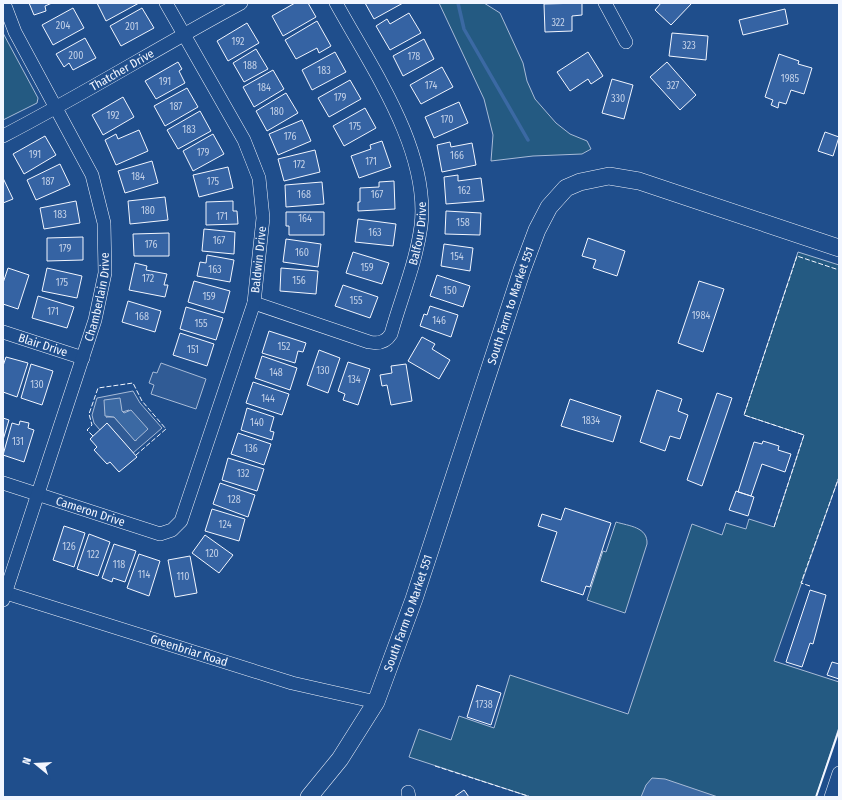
<svg xmlns="http://www.w3.org/2000/svg" width="842" height="800" font-family="'Fira Sans Condensed',sans-serif">
<style>
.green{fill:#245a82;stroke:#a8bbd7}
.parking{fill:#305b95;stroke:#a8bbd7;fill-rule:evenodd}
.water{fill:#3b69a3;stroke:#a8bbd7}
.lines{fill:none;stroke-linecap:round;stroke-linejoin:round}
.stream{stroke:#3b69a3;stroke-width:3.5}
.building{fill:#3563a3;stroke:#f2f6ff}
.minor-casing{stroke:#f2f6ff;stroke-width:14}
.major-casing{stroke:#f2f6ff;stroke-width:18}
.minor{stroke:#1f4e8c;stroke-width:13}
.major{stroke:#1f4e8c;stroke-width:17}
.fence{stroke:#f2f6ff;stroke-width:1;stroke-dasharray:5 2;stroke-linecap:butt}
.wall{stroke:#f2f6ff;stroke-width:2}
.labels{text-anchor:middle;dominant-baseline:central;stroke-width:3;stroke-linejoin:round;paint-order:stroke}
.number-label{font-size:10px;fill:#c3d1e8}
.street-label{font-size:12px;fill:#f2f6ff;stroke:#1f4e8c}
</style>
<rect width="100%" height="100%" fill="#1f4e8c"/>
<path class="green" d="M439 3H484L500 13 523 63 527 81 535 99 556 123 570 134 587 141 591 149 582 154 533 156 491 161 493 135 484 99Z
M3 33 38 98 37 103 3 120Z
M798 252 839 265V477L774 661 839 682V727L816 797H531L409 757 419 729 451 740 459 716 494 728 510 675 628 714 692 524 722 535 726 523 746 529 749 519 774 527 804 435 744 415Z
M616 522C629 526 648 527 647 544L625 613 587 600 603 551 606 552Z"/>
<path class="parking" d="M161 363 206 379 196 409 151 394 154 385 149 383 153 372 157 373Z
M133 391 140 403 162 428 133 453 107 423 100 430 94 423 92 415 97 398ZM129 410 136 441 114 417H106Z"/>
<path class="water" d="M120 398 122 411 124 413 131 410 148 429 135 441 114 417 105 416 104 400Z
M652 778 665 779 718 797H641L646 785Z"/>
<g class="lines">
<path class="stream" d="M458 3 464 29 528 140"/>
</g>
<path class="building" d="M29 3H52L45 6 46 11 34 15Z
M97 3H139L106 21Z
M295 3H308L316 17 283 36 272 16Z
M365 3H403L374 19Z
M582 3V15L572 16V31L545 32 544 4Z
M661 3H692L671 25 655 10Z
M73 8 84 28 53 45 42 25Z
M142 8 154 28 121 46 110 26Z
M785 9 788 24 743 35 739 20Z
M409 13 421 33 390 50 376 26 387 19 390 24Z
M317 21 331 46 319 53 317 48 296 59 285 40Z
M247 23 259 43 228 61 217 41Z
M672 33 708 36 706 60 669 56Z
M85 38 96 58 73 70 69 63 64 67 56 54Z
M424 39 434 59 403 76 393 56Z
M256 49 268 69 244 82 233 63Z
M335 52 346 72 312 90 302 70Z
M588 52 603 76 591 84 588 79 570 91 557 72Z
M779 54 799 61 798 64 812 68 804 94 791 90 786 104 779 102 778 108 771 105 773 100 765 97Z
M178 62 182 69 179 71 185 83 156 99 145 81Z
M667 62 696 95 680 110 650 77Z
M442 67 453 87 421 104 410 85Z
M273 70 284 89 254 107 243 87Z
M612 79 633 85 624 119 602 113Z
M350 80 361 99 329 117 318 98Z
M187 88 198 107 165 126 154 106Z
M286 93 298 113 267 131 256 111Z
M123 97 134 117 103 135 92 115Z
M459 102 468 123 434 138 425 117Z
M365 108 376 128 344 146 333 126Z
M200 111 211 131 178 149 167 130Z
M302 120 311 141 278 155 269 134Z
M139 130 148 151 116 165 105 140 116 134 118 139Z
M825 132 839 137 833 156 818 151Z
M213 134 224 154 193 171 183 151Z
M45 136 56 155 24 174 13 154Z
M382 141 391 167 359 178 351 156 371 149 370 145Z
M450 142 451 147 472 143 476 165 442 172 437 145Z
M315 150 320 172 284 181 278 159Z
M152 161 158 183 125 193 118 171Z
M60 164 70 185 36 200 27 180Z
M228 167 233 188 199 197 193 175Z
M458 175V181L481 178 484 201 446 204 444 177Z
M3 178 13 199 3 203Z
M394 181 395 209 358 211V202H360V188L379 187V182Z
M322 182 324 204 286 207 285 185Z
M165 197 168 220 130 224 128 201Z
M76 201 80 223 44 229 40 208Z
M233 201V211H237L238 224 206 225V202Z
M446 211 481 213 480 235 445 234Z
M286 212H324V235H289V226H286Z
M358 219 396 224 393 246 355 242Z
M204 229 235 232 234 254 202 251Z
M169 233V256H134L133 234Z
M83 237V260L47 261V238Z
M588 238 625 251 617 276 593 268 596 260 582 256Z
M286 239 321 244 318 267 283 262Z
M444 244 473 248 470 271 441 266Z
M353 252 389 263 382 284 346 273Z
M207 255 234 260 230 282 197 276 200 262 206 263Z
M135 263 147 266 146 270 167 274 164 285H168L165 297 129 290Z
M8 268 29 275 18 309 3 304V283Z
M47 268 82 276 77 298 42 291Z
M281 268 318 271 316 294 280 291Z
M437 275 470 286 463 307 430 296Z
M194 281 230 291 224 313 188 302Z
M699 281 724 289 703 352 678 343Z
M343 285 378 297 370 318 335 306Z
M38 296 74 307 67 328 32 318Z
M128 301 161 311 155 332 122 322Z
M430 306 458 315 451 337 420 326 424 314 427 315Z
M186 307 223 318 216 340 180 329Z
M269 331 306 343 303 352 298 351 295 363 262 353Z
M180 333 214 344 207 366 173 355Z
M422 337 435 344 432 349 450 360 439 379 408 361Z
M319 350 340 358 328 393 307 385Z
M262 356 297 368 290 390 255 378Z
M6 357 28 363 17 397 3 392V366Z
M348 362 370 369 358 405 343 400 345 394 338 391Z
M31 364 53 371 42 405 21 398Z
M406 364 412 401 391 405 387 385 382 386 380 375 392 373 391 366Z
M253 382 289 394 282 415 246 403Z
M657 390 682 399 678 411 688 415 680 439 670 436 665 451 640 442Z
M717 393 732 398 702 486 687 480Z
M570 399 621 416 613 442 561 426Z
M247 408 274 417 270 431 274 432 272 440 241 430Z
M3 418 9 420 3 440Z
M20 421 29 423 28 428 34 430 24 462 3 455 12 423 19 425Z
M107 423 137 457 119 472 110 462 107 464 94 450 97 447 90 439Z
M238 433 271 444 264 465 231 454Z
M763 441 779 446 778 450 791 454 785 472 762 464 751 496 738 492 754 442 762 444Z
M228 458 264 469 257 491 222 480Z
M220 483 255 495 248 517 213 504Z
M736 491 754 497 748 516 729 510Z
M565 508 611 523 590 587 586 586 583 595 541 581 557 532 538 526 542 514 561 520Z
M212 509 245 519 239 541 205 531Z
M64 526 85 533 74 567 53 560Z
M89 534 110 542 98 576 77 569Z
M205 535 233 555 219 573 192 553Z
M114 544 136 551 125 582 113 578 112 582 102 578Z
M139 554 160 561 149 596 127 588Z
M190 556 197 593 175 597 168 560Z
M810 590 826 595 813 644 810 643 802 667 786 662Z
M832 662 839 664V679L827 675Z
M477 685 501 693 491 725 467 717Z
M464 790 469 797H454Z"/>
<g class="lines">
<defs>
<g id="minor">
<path d="M605 3 626 42"/>
<path id="s1" d="M3 136C84 94 161 46 241 3"/>
<path id="s2" d="M254 303 369 342C379 344 386 342 391 334 401 298 416 263 421 226 430 150 371 67 336 3"/>
<path id="s3" d="M3 332 83 358"/>
<path id="s4" d="M3 483 160 534 172 530 181 521 254 303 263 218 259 178 244 140 166 3"/>
<path id="s5" d="M3 592 292 683 376 702"/>
<path id="s6" d="M3 600 95 320 105 273 104 223 92 175 15 32 4 3"/>
<path d="M408 792 409 797"/>
<path d="M831 797 839 773"/>
</g>
<g id="major">
<path id="s7" d="M309 797 340 759 376 702 414 599 522 270 537 230 549 207 566 188 580 182 609 176 639 181 839 248"/>
</g>
</defs>
<use href="#minor" class="minor-casing"/>
<use href="#major" class="major-casing"/>
<use href="#minor" class="minor"/>
<use href="#major" class="major"/>
<path class="fence" d="M93 436 87 430 92 425 89 414 98 388 133 383 142 401 166 429 136 455
M774 527 804 435 744 415 797 256 839 270
M810 586 801 583 839 477
M435 766 531 797"/>
<path class="wall" d="M816 797 839 730"/>
</g>
<g class="labels">
<g class="number-label">
<text x="558" y="23">322</text>
<text x="63" y="26">204</text>
<text x="132" y="27">201</text>
<text x="238" y="42">192</text>
<text x="689" y="46">323</text>
<text x="76" y="56">200</text>
<text x="414" y="57">178</text>
<text x="250" y="66">188</text>
<text x="324" y="71">183</text>
<text x="790" y="79">1985</text>
<text x="165" y="82">191</text>
<text x="431" y="86">174</text>
<text x="673" y="86">327</text>
<text x="264" y="88">184</text>
<text x="340" y="98">179</text>
<text x="618" y="99">330</text>
<text x="176" y="107">187</text>
<text x="277" y="112">180</text>
<text x="113" y="116">192</text>
<text x="447" y="120">170</text>
<text x="355" y="127">175</text>
<text x="189" y="130">183</text>
<text x="290" y="137">176</text>
<text x="203" y="153">179</text>
<text x="35" y="155">191</text>
<text x="457" y="156">166</text>
<text x="371" y="162">171</text>
<text x="299" y="165">172</text>
<text x="138" y="177">184</text>
<text x="48" y="182">187</text>
<text x="213" y="182">175</text>
<text x="464" y="191">162</text>
<text x="304" y="195">168</text>
<text x="377" y="195">167</text>
<text x="148" y="211">180</text>
<text x="60" y="215">183</text>
<text x="222" y="217">171</text>
<text x="305" y="219">164</text>
<text x="463" y="223">158</text>
<text x="375" y="233">163</text>
<text x="219" y="241">167</text>
<text x="151" y="245">176</text>
<text x="65" y="249">179</text>
<text x="302" y="253">160</text>
<text x="457" y="257">154</text>
<text x="367" y="268">159</text>
<text x="215" y="270">163</text>
<text x="148" y="279">172</text>
<text x="299" y="281">156</text>
<text x="62" y="283">175</text>
<text x="450" y="291">150</text>
<text x="209" y="297">159</text>
<text x="356" y="301">155</text>
<text x="53" y="312">171</text>
<text x="701" y="316">1984</text>
<text x="142" y="317">168</text>
<text x="439" y="321">146</text>
<text x="201" y="324">155</text>
<text x="284" y="347">152</text>
<text x="193" y="350">151</text>
<text x="323" y="371">130</text>
<text x="276" y="373">148</text>
<text x="354" y="380">134</text>
<text x="37" y="385">130</text>
<text x="268" y="399">144</text>
<text x="591" y="421">1834</text>
<text x="257" y="423">140</text>
<text x="18" y="442">131</text>
<text x="251" y="449">136</text>
<text x="243" y="474">132</text>
<text x="234" y="500">128</text>
<text x="225" y="525">124</text>
<text x="69" y="547">126</text>
<text x="212" y="554">120</text>
<text x="93" y="555">122</text>
<text x="119" y="565">118</text>
<text x="144" y="575">114</text>
<text x="183" y="577">110</text>
<text x="484" y="705">1738</text>
</g>
<g class="street-label">
<text stroke="none"><textPath href="#s1" startOffset="136">Thatcher Drive</textPath></text>
<text stroke="none"><textPath href="#s2" startOffset="251">Balfour Drive</textPath></text>
<text stroke="none"><textPath href="#s4" startOffset="464">Baldwin Drive</textPath></text>
<text stroke="none"><textPath href="#s6" startOffset="318">Chamberlain Drive</textPath></text>
<text stroke="none"><textPath href="#s7" startOffset="535">South Farm to Market 551</textPath></text>
<text stroke="none"><textPath href="#s3" startOffset="42">Blair Drive</textPath></text>
<text stroke="none"><textPath href="#s4" startOffset="92">Cameron Drive</textPath></text>
<text stroke="none"><textPath href="#s7" startOffset="211">South Farm to Market 551</textPath></text>
<text stroke="none"><textPath href="#s5" startOffset="195">Greenbriar Road</textPath></text>
</g>
</g>
<rect width="842" height="800" fill="none" stroke="#f2f6ff" stroke-width="8"/>
<g transform="translate(36 764) rotate(288)" stroke="#1f4e8c" stroke-width="3" paint-order="stroke">
<path d="M0-3L7 15L0 10L-7 15Z" fill="#f2f6ff"/>
<text y="-6" font-size="11" font-weight="bold" text-anchor="middle" fill="#f2f6ff">N</text>
</g>
</svg>
